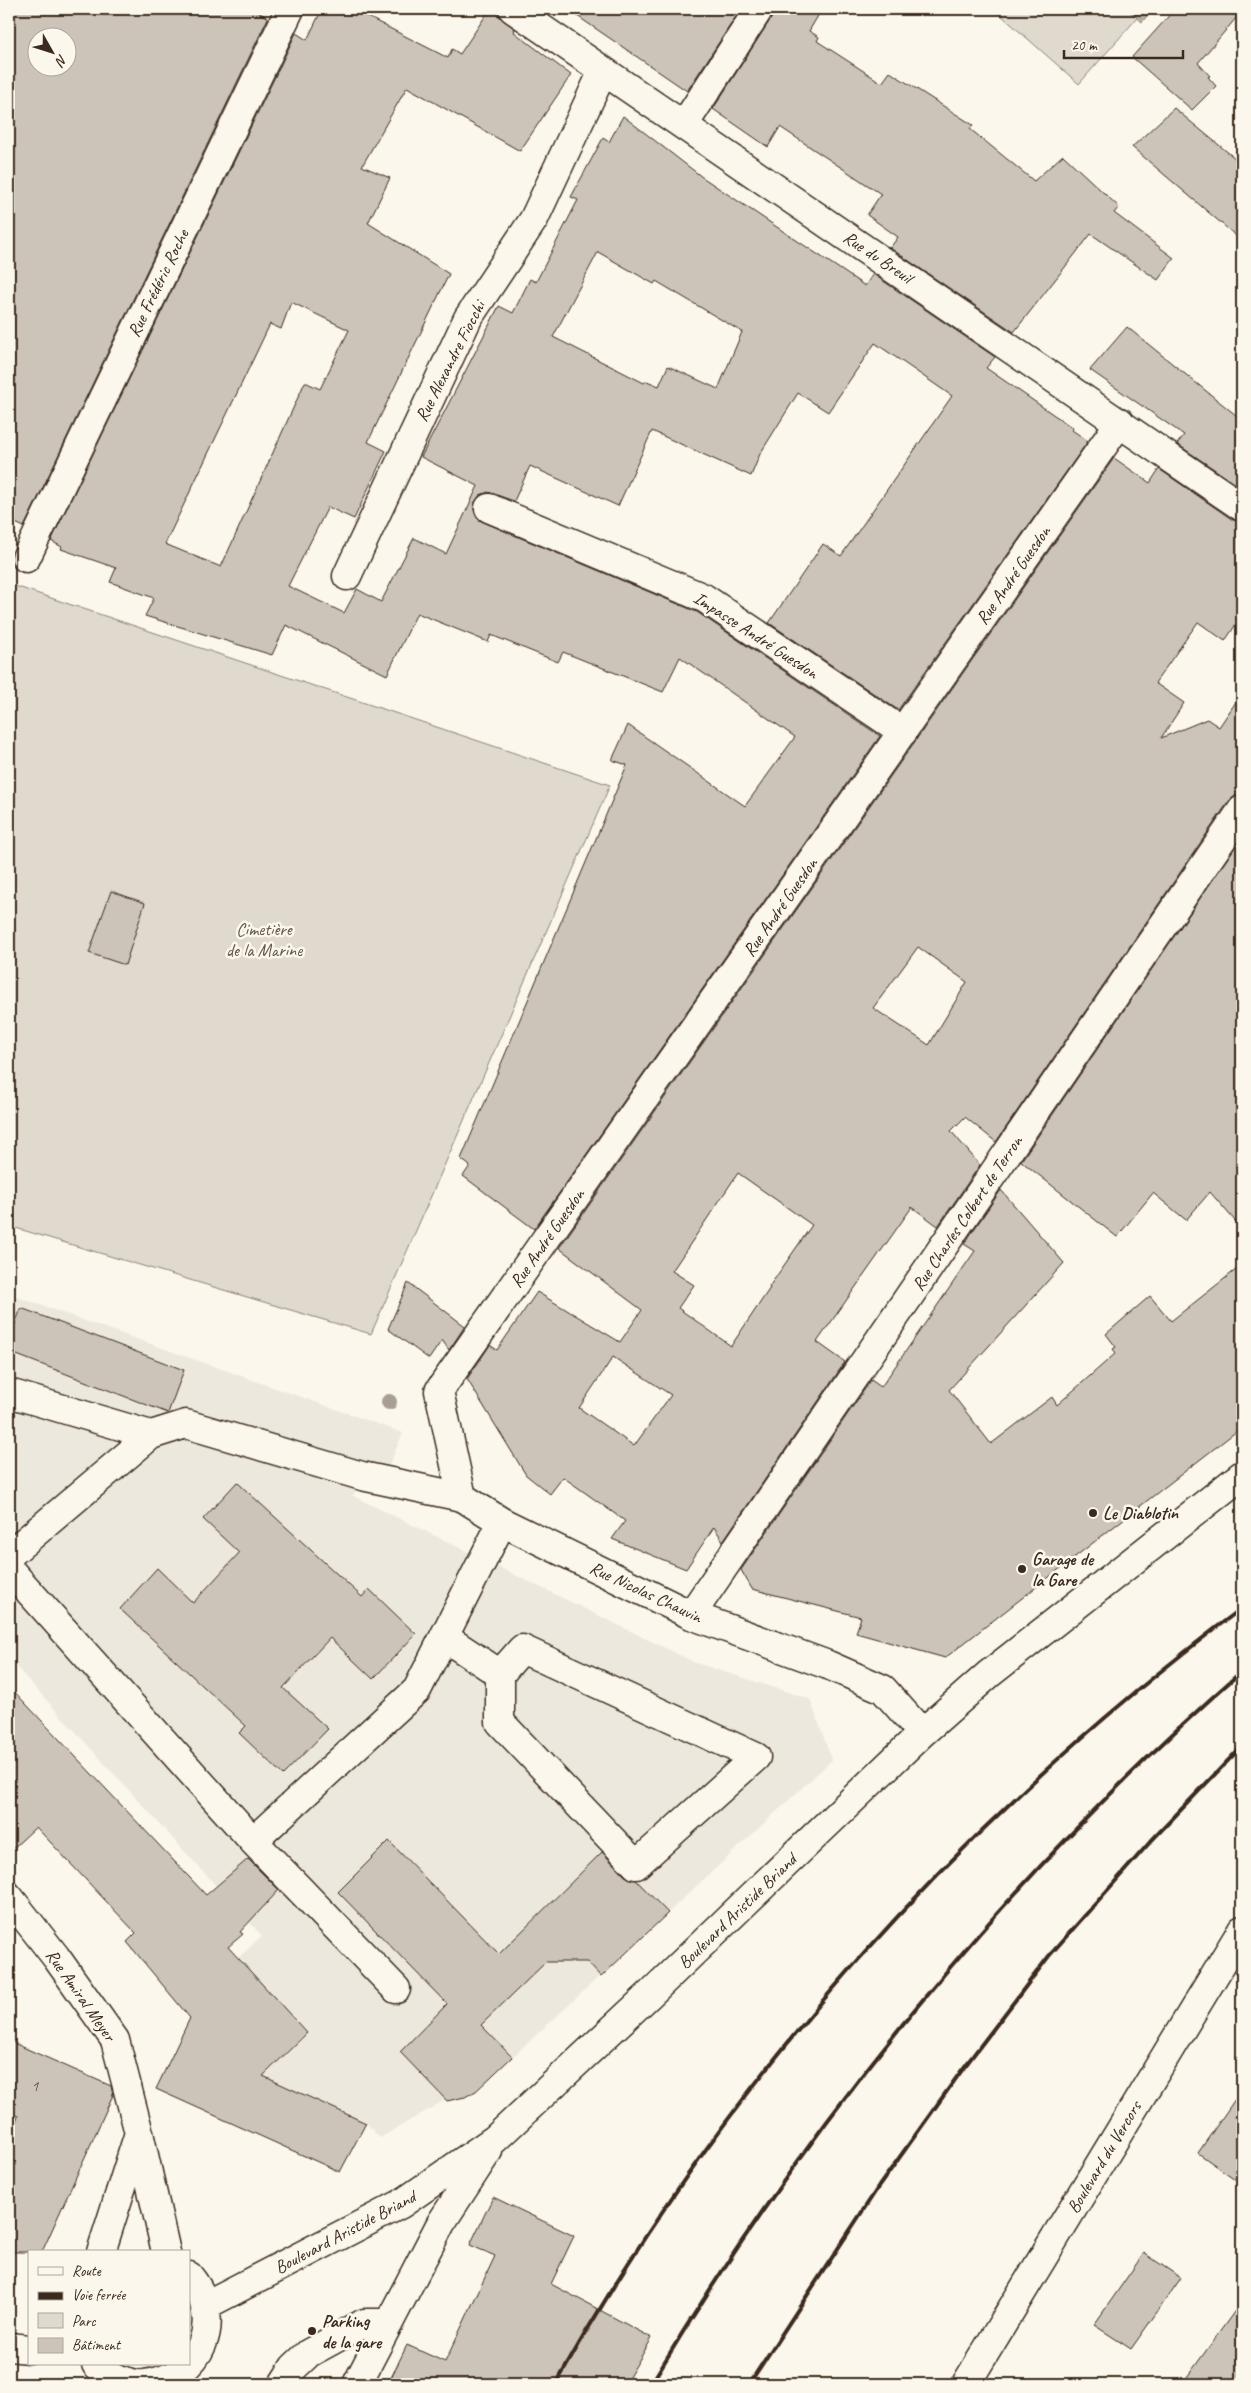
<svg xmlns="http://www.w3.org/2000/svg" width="1251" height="2393" font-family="Caveat,sans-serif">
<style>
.built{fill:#ede8dd}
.green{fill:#dfd9ce;stroke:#8d8276}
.water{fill:#b6aea2;stroke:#85796d}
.building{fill:#ccc4b9;stroke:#3b2a1e;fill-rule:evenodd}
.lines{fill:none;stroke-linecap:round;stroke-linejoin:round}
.minor-casing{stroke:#3b2a1e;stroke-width:31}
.minor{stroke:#fbf7ec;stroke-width:28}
.rail{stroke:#3b2a1e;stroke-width:4}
.tree{fill:#a89e93}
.poi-dot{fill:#3b2a1e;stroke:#fbf7ec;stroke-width:2}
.labels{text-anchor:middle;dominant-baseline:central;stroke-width:5;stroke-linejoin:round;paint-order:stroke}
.number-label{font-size:15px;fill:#5f5045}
.street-label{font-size:18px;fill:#3b2a1e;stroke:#fbf7ec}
.park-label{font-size:18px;fill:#64564a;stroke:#fbf7ec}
.poi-label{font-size:18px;font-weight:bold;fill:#3b2a1e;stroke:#fbf7ec;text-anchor:start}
</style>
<rect width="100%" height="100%" fill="#fbf7ec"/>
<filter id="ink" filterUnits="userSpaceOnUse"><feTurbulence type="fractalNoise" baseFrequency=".02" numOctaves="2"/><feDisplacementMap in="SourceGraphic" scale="10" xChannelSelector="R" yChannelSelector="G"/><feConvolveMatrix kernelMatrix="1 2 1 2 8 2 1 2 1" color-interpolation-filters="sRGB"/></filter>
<g filter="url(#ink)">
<path class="built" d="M9 1294 403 1433 387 1470 370 1461 353 1496 696 1663 810 1699 832 1760 476 2091 451 2100H445L380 2138 366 2123 247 2069 267 2072 307 2033 238 1958 262 1936 9 1659Z"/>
<path class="green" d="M994 9H1145L1079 84Z
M9 584 610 785 371 1334 9 1226Z"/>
<path class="water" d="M1127 9H1153L1142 22Z"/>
<path class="building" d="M9 9H253L268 18 24 527 9 520ZM38 38H68V68H38Z
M322 9H352L448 58 452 49 460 54 490 9H498L499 16 515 29 514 32 571 75 520 151 407 87 362 166 390 178 368 223 449 274 368 442 386 451 354 519 328 507 288 586 344 613 357 589 381 602 414 538 446 554 478 486 421 457 499 306 513 313 530 279 536 282 578 200 571 197 603 138 609 142 623 116 702 177 865 286 873 274 995 357 986 368 1073 428 1072 430 1088 441 898 710 769 623 823 544 841 556 952 396 875 343 828 412 798 393 760 454 751 476 652 431 618 506 530 466 514 501 488 492 480 495 475 502 474 510 477 518 483 522 697 612 880 736 534 1229 463 1176 470 1166 461 1159 627 765 612 760 628 725 745 806 795 737 680 657 663 692 563 652 558 662 491 635 488 642 417 613 387 675 286 625 272 655 145 616 154 598 110 582 116 568 61 549 62 547 51 541 296 33 307 40ZM598 252 654 284 656 281 742 332 718 389 668 366 659 386 647 381 644 383 553 337ZM291 302 349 330 320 389 305 382 221 567 165 544 270 324 281 329Z
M567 9H741L687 91Z
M774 9H822L809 31 819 37 817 41 882 83 890 72 973 125 970 129 1034 181 1063 155 1119 207 1114 213 1174 258 1158 280 1091 234 1014 332 890 248 898 237 867 215 881 194 780 127 768 147 713 109 772 17Z
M1175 9H1242V11L1198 63 1210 76 1208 77 1216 86 1192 110 1132 57Z
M1174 108 1242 164V241L1132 147Z
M1127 327 1242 420V488L1177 444 1184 435 1090 370Z
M1114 458 1150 483 1159 469 1233 520 1242 522V615L1225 641 1198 622 1155 683 1184 703 1161 738 1207 719 1219 727 1242 693V795L1235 796 1229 801 996 1142 965 1117 951 1131 980 1165 938 1226 912 1207 817 1342 845 1362 723 1541 714 1527 686 1569 612 1539 625 1521 563 1477 550 1494 526 1475 467 1379 490 1345 497 1350 537 1292 620 1342 642 1310 559 1248ZM918 947 967 982 929 1045 873 1008ZM738 1173 812 1225 769 1287 770 1288 731 1346 678 1308 694 1285 672 1271ZM613 1357 671 1395 634 1446 579 1408Z
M1242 837V1229L1210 1192 1186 1220 1153 1193 1117 1237 1021 1161Z
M111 891 145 903 125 965 89 953Z
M1001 1190 1064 1263 949 1390 991 1444 1052 1397 1057 1405 1116 1353 1113 1349 1116 1347 1106 1334 1150 1296 1171 1321 1242 1265V1427L945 1658 856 1633 861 1617 752 1589 741 1570 871 1380 881 1387 975 1251 964 1244Z
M408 1283 465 1326 449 1350 442 1340 429 1359 388 1329Z
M21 1308 184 1370 168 1413 9 1352V1341Z
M237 1482 362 1597 369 1589 416 1634 373 1679 330 1638 283 1688 328 1729 283 1775 239 1733 246 1726 120 1609 157 1568 193 1603 239 1553 203 1519Z
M9 1686 206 1895 248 1859 279 1890 240 1932 243 1934 228 1947 307 2033 263 2076 366 2123 340 2172 156 2089 190 2018 127 1942 136 1933 36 1827 9 1852Z
M389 1841 499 1954 602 1852 625 1876 636 1880 668 1913 601 1977 587 1962H546L481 2025 512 2057 476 2091 465 2097 447 2101 400 2052 447 2004 338 1892Z
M9 2041 111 2086 113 2095 42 2252H9V2138L18 2116 9 2112Z
M1242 2089V2184L1198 2153Z
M493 2197 574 2236 551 2284 652 2338 625 2384H388L407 2345 445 2362 495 2256 470 2245Z
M1144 2253 1181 2278 1131 2349 1094 2325Z
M1242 2301V2384H1182Z"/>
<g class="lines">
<defs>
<path id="minor" d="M513 9 1242 507
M684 125 759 9
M489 508 704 598 903 732
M26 558 290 9
M347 576 468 318 534 219 603 71
M9 1393 151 1435
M9 1555 151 1435 186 1424 362 1476 462 1497
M9 1569 253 1841 417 1690 502 1522
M691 1615 1242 810
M444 1637 500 1674
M522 1649 756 1757 636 1865 500 1722V1674Z
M922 1733 883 1689 828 1665 691 1615 502 1522 462 1497 439 1391 1120 422
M253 1841 396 1989
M9 1897 56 1957 115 2040 139 2133
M101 2252 139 2133 166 2252
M206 2305 401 2204 495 2139 649 1995 922 1733 989 1674 1242 1475
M9 2347 29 2349
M96 2364C108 2376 120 2381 137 2384
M145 2384C202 2377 226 2320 189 2276
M283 2384 294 2367 309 2353 364 2323H389
M357 2384 441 2223 488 2151
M966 2384 1242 1930"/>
</defs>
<use href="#minor" class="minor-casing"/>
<use href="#minor" class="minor"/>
<path class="rail" d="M556 2384C727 2078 962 1818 1242 1608
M651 2384C810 2119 1009 1875 1242 1671
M749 2384 879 2186 962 2070 1049 1956 1151 1841 1242 1746"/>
</g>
<circle class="tree" cx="389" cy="1402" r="8"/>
</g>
<g class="poi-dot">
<circle cx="1093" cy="1513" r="5"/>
<circle cx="1022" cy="1569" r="5"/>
<circle cx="312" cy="2331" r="5"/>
</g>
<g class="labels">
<g class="number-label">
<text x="35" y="2086">1</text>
</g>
<g class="street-label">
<text transform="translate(878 257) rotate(34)">Rue du Breuil</text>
<text transform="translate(158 283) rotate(-64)">Rue Frédéric Roche</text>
<text transform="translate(450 361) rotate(-63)">Rue Alexandre Fiocchi</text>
<text transform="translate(1013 575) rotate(-55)">Rue André Guesdon</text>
<text transform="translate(756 635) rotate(33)">Impasse André Guesdon</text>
<text transform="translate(780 907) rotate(-55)">Rue André Guesdon</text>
<text transform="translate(967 1213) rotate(-56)">Rue Charles Colbert de Terron</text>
<text transform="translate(547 1238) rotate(-55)">Rue André Guesdon</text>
<text transform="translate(646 1592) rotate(25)">Rue Nicolas Chauvin</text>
<text transform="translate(737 1911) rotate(-44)">Boulevard Aristide Briand</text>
<text transform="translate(81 1995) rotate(55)">Rue Amiral Meyer</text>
<text transform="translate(1104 2157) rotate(-59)">Boulevard du Vercors</text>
<text transform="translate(345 2232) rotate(-28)">Boulevard Aristide Briand</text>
</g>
<g class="park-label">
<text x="264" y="929">Cimetière<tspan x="264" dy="21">de la Marine</tspan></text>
</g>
<g class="poi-label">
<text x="1103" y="1513">Le Diablotin</text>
<text x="1032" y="1559">Garage de<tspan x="1032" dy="21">la Gare</tspan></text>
<text x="322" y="2321">Parking<tspan x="322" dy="21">de la gare</tspan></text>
</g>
</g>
<rect width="1251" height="2393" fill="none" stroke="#fbf7ec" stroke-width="30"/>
<rect x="15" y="15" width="1221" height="2363" fill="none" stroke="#3b2a1e" stroke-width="2" filter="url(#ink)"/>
<rect x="28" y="2250" width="162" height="115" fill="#fbf7ec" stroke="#aea59a"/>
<rect x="38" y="2267" width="25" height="8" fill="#fbf7ec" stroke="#aea59a"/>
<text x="72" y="2276" font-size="15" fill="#3b2a1e">Route</text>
<rect x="38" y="2292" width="25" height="8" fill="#3b2a1e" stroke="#aea59a"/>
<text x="72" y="2300" font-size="15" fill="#3b2a1e">Voie ferrée</text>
<rect x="38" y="2313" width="25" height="15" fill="#dfd9ce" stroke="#aea59a"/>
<text x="72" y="2326" font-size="15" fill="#3b2a1e">Parc</text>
<rect x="38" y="2338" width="25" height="15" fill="#ccc4b9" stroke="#aea59a"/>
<text x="72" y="2350" font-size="15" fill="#3b2a1e">Bâtiment</text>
<g transform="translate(52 52) rotate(129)"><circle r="24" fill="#fbf7ec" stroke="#aea59a"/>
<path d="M0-4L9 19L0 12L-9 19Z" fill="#3b2a1e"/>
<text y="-8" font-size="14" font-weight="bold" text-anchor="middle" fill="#3b2a1e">N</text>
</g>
<path d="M1064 50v8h119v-8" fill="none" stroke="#3b2a1e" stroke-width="2.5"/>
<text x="1071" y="50" font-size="15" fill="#3b2a1e" stroke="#fbf7ec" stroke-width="4" paint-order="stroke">20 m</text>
</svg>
